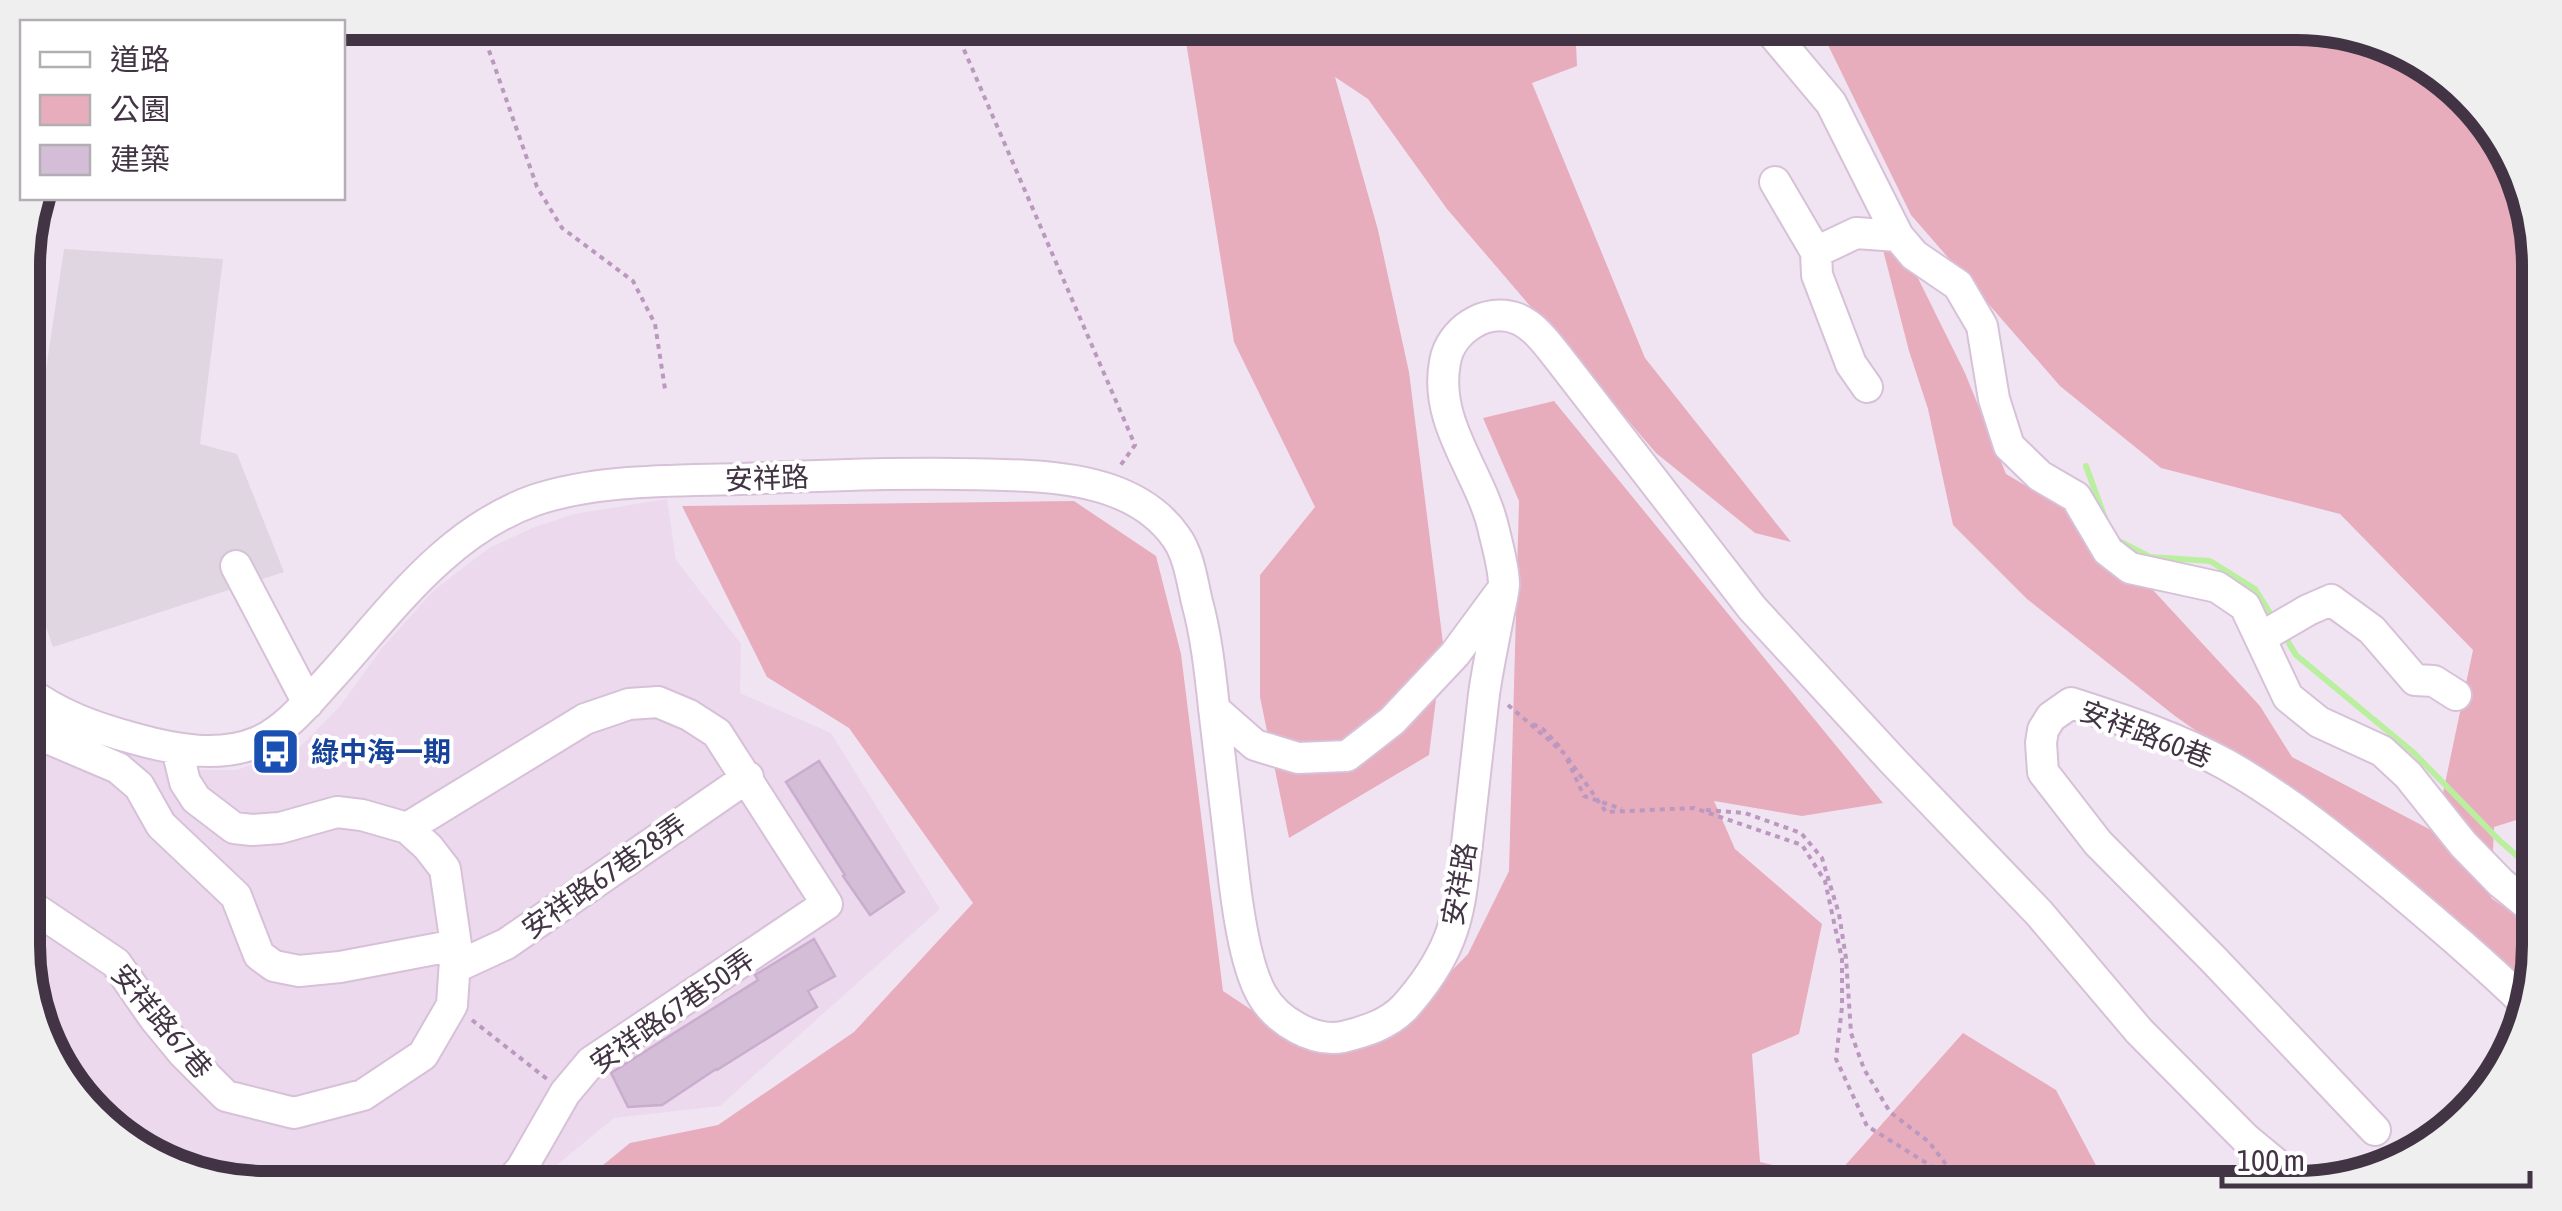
<svg xmlns="http://www.w3.org/2000/svg" width="2562" height="1211" font-family="'Asap Condensed','Noto Sans TC',sans-serif">
<style>
.residential{fill:#ecd9ed}
.industrial{fill:#dfd6e1}
.green{fill:#e7adbd}
.lines{fill:none;stroke-linecap:round;stroke-linejoin:round}
.stream{stroke:#baefa0;stroke-width:6}
.building{fill:#d3bdd7;stroke:#caadce;stroke-width:2.5}
.minor-casing{stroke:#d7c1d8;stroke-width:34}
.path{stroke:#bb98bf;stroke-width:4;stroke-dasharray:5 5;stroke-linecap:butt}
.minor{stroke:#fff;stroke-width:30}
.labels{text-anchor:middle;dominant-baseline:central;stroke-width:8;stroke-linejoin:round;paint-order:stroke}
.street-label{font-size:28px;fill:#423444;stroke:#fff}
.transit-label{font-size:28px;font-weight:bold;fill:#164399;stroke:#fff;text-anchor:start}
.rim{fill:none;stroke:#423444;stroke-width:12}
</style>
<rect width="100%" height="100%" fill="#f1e4f2"/>
<path class="residential" d="M667 499 676 560 741 644 740 693 831 733 940 909 720 1106 614 1118 529 1188H266L159 1164 73 1093 25 977 24 705 133 753 201 770H236L297 750 340 706 382 648 434 590 489 548 532 528 573 514Z"/>
<path class="industrial" d="M64 249 223 259 200 444 237 454 284 572 53 647 24 564V516Z"/>
<path class="green" d="M1183 23H1575L1577 66 1532 83 1645 358 1791 542 1755 533 1656 453 1447 209 1368 99 1335 77 1378 230 1409 372 1443 643 1429 755 1289 838 1260 697V575L1315 507 1234 342Z
M1815 23H2296L2403 47 2489 118 2537 235 2539 813 2494 827 2491 898 2539 931V945L2525 1006 2422 911 2385 858 2307 809 2175 716 2027 599 1953 525 1928 409 1909 351 1881 242 1910 262 1965 373 2006 474 2093 525 2260 706 2292 757 2431 830 2443 793 2473 650 2340 514 2161 468 2060 386 1911 215 1828 45Z
M1554 401 1883 803 1802 816 1714 801 1735 849 1822 924 1799 1034 1752 1054 1760 1162 1833 1179 1963 1033 2056 1090 2108 1188H575L630 1143 718 1125 854 1032 973 903 849 728 767 677 682 506 1074 501 1156 556 1181 654 1223 991 1315 1052 1384 1040 1468 954 1509 871 1519 501 1483 418Z"/>
<g class="lines">
<path class="stream" d="M2086 466 2106 521
M2117 540 2150 557 2210 561 2255 589 2275 621
M2284 635 2296 655 2414 753 2500 841 2539 875"/>
</g>
<path class="building" d="M819 761 904 892 870 915 843 876 845 875 786 782Z
M814 939 835 976 808 991 817 1007 717 1070 716 1069 662 1105 628 1107 611 1073 758 980 755 975Z"/>
<g class="lines">
<defs>
<path id="minor" d="M1763 22 1831 103 1898 236
M1775 182 1816 252
M1867 387 1851 364 1817 275 1816 252 1856 233 1898 236 1914 255 1958 285 1982 326 1994 399 2009 446 2040 476 2076 497 2108 551 2130 568 2217 587 2245 606 2288 697 2319 722 2382 751 2408 775 2463 844 2501 883 2539 914
M236 566 308 703
M2260 638 2308 610 2331 600 2372 630 2415 680 2434 681 2456 695
M24 689C58 715 95 728 136 739 175 750 220 758 258 742 287 729 309 701 330 678 391 611 445 532 535 500 598 479 674 481 740 479 837 475 933 471 1029 476 1083 479 1143 490 1176 537 1189 555 1192 581 1197 602 1208 642 1211 683 1216 725 1221 770 1227 816 1232 861 1236 898 1244 964 1262 995 1277 1021 1314 1043 1343 1037 1366 1031 1387 1025 1404 1008 1422 988 1439 964 1449 939 1461 909 1463 876 1467 844 1473 794 1478 744 1484 694 1488 666 1494 639 1499 612 1500 610 1504 588 1504 585 1504 568 1498 548 1494 531 1482 474 1433 424 1445 362 1450 331 1486 306 1518 319 1534 326 1546 342 1557 356L1752 608 1893 761 2039 913 2139 1031 2245 1138 2292 1177 2311 1188
M1214 709 1255 745 1298 758 1347 756 1392 721 1455 654 1500 593
M24 728 118 768 139 786 161 825 236 896 259 955 274 966 299 971 340 967 456 945
M407 828 585 719 629 704 658 702 689 715 717 733 827 904 591 1062 565 1093 522 1168 505 1188
M25 904 34 908 116 963 155 1019 183 1053 226 1096 294 1113 363 1095 423 1055 452 1005 456 945 445 869 428 847 407 828 362 815 337 812 280 828 252 830 234 828 196 799 185 782 177 749
M456 967 506 944 748 777
M2375 1130 2214 960 2098 843 2043 772 2041 743 2043 730 2051 717 2071 703C2124 720 2178 738 2227 765 2287 799 2341 843 2394 887 2439 925 2484 963 2526 1004"/>
</defs>
<use href="#minor" class="minor-casing"/>
<path class="path" d="M479 22 537 187 562 228 633 281 655 324 665 389
M952 22 1135 445 1120 466
M1508 705 1565 754 1606 812 1694 808 1802 845 1825 881 1842 959V1007L1836 1059 1867 1126 1936 1169 1950 1188
M1533 724 1543 729 1560 747
M1567 759 1584 796 1622 809
M1706 810 1745 813 1801 833 1822 858 1839 914 1846 958 1851 1033 1864 1069 1890 1112 1929 1142 1964 1188
M2518 865 2539 843
M472 1020 547 1079"/>
<use href="#minor" class="minor"/>
</g>
<defs>
<symbol id="bus-square" viewBox="-11 -11 22 22"><rect x="-9" y="-9" width="18" height="18" rx="4" fill="#1a4fb4" stroke="#fff"/><path d="M-5-6H5V4H4V6H2V4H-2V6H-4V4H-5ZM-3.5-4V0h7V-4ZM-3.5 1.2v1.5H-2V1.2ZM2 1.2v1.5H3.5V1.2Z" fill="#fff"/></symbol>
</defs>
<g fill-rule="evenodd">
<use href="#bus-square" x="248" y="724" width="55" height="55"/>
</g>
<g class="labels">
<g class="street-label">
<text transform="translate(767 478) rotate(-2)">安祥路</text>
<text transform="translate(2146 734) rotate(21)">安祥路60巷</text>
<text transform="translate(604 876) rotate(-35)">安祥路67巷28弄</text>
<text transform="translate(1459 884) rotate(-80)">安祥路</text>
<text transform="translate(672 1011) rotate(-35)">安祥路67巷50弄</text>
<text transform="translate(162 1021) rotate(50)">安祥路67巷</text>
</g>
<g class="transit-label">
<text x="311" y="752">綠中海一期</text>
</g>
</g>
<path d="M0 0H2562V1211H0ZM266 40H2296A226 226 0 0 1 2522 266V945A226 226 0 0 1 2296 1171H266A226 226 0 0 1 40 945V266A226 226 0 0 1 266 40Z" fill="#f0eff0" fill-rule="evenodd"/>
<path class="rim" d="M266 40H2296A226 226 0 0 1 2522 266V945A226 226 0 0 1 2296 1171H266A226 226 0 0 1 40 945V266A226 226 0 0 1 266 40Z"/>
<rect x="20" y="20" width="325" height="180" fill="#ffffff" stroke="#b3aeb4" stroke-width="2.5"/>
<rect x="40" y="52" width="50" height="15" fill="#ffffff" stroke="#b3aeb4" stroke-width="2.5"/>
<text x="110" y="70" font-size="30" fill="#423444">道路</text>
<rect x="40" y="95" width="50" height="30" fill="#e7adbd" stroke="#b3aeb4" stroke-width="2.5"/>
<text x="110" y="120" font-size="30" fill="#423444">公園</text>
<rect x="40" y="145" width="50" height="30" fill="#d3bdd7" stroke="#b3aeb4" stroke-width="2.5"/>
<text x="110" y="170" font-size="30" fill="#423444">建築</text>
<path d="M2222 1171v15h308v-15" fill="none" stroke="#423444" stroke-width="5"/>
<text x="2237" y="1171" font-size="30" fill="#423444" stroke="#ffffff" stroke-width="8" paint-order="stroke">100 m</text>
</svg>
